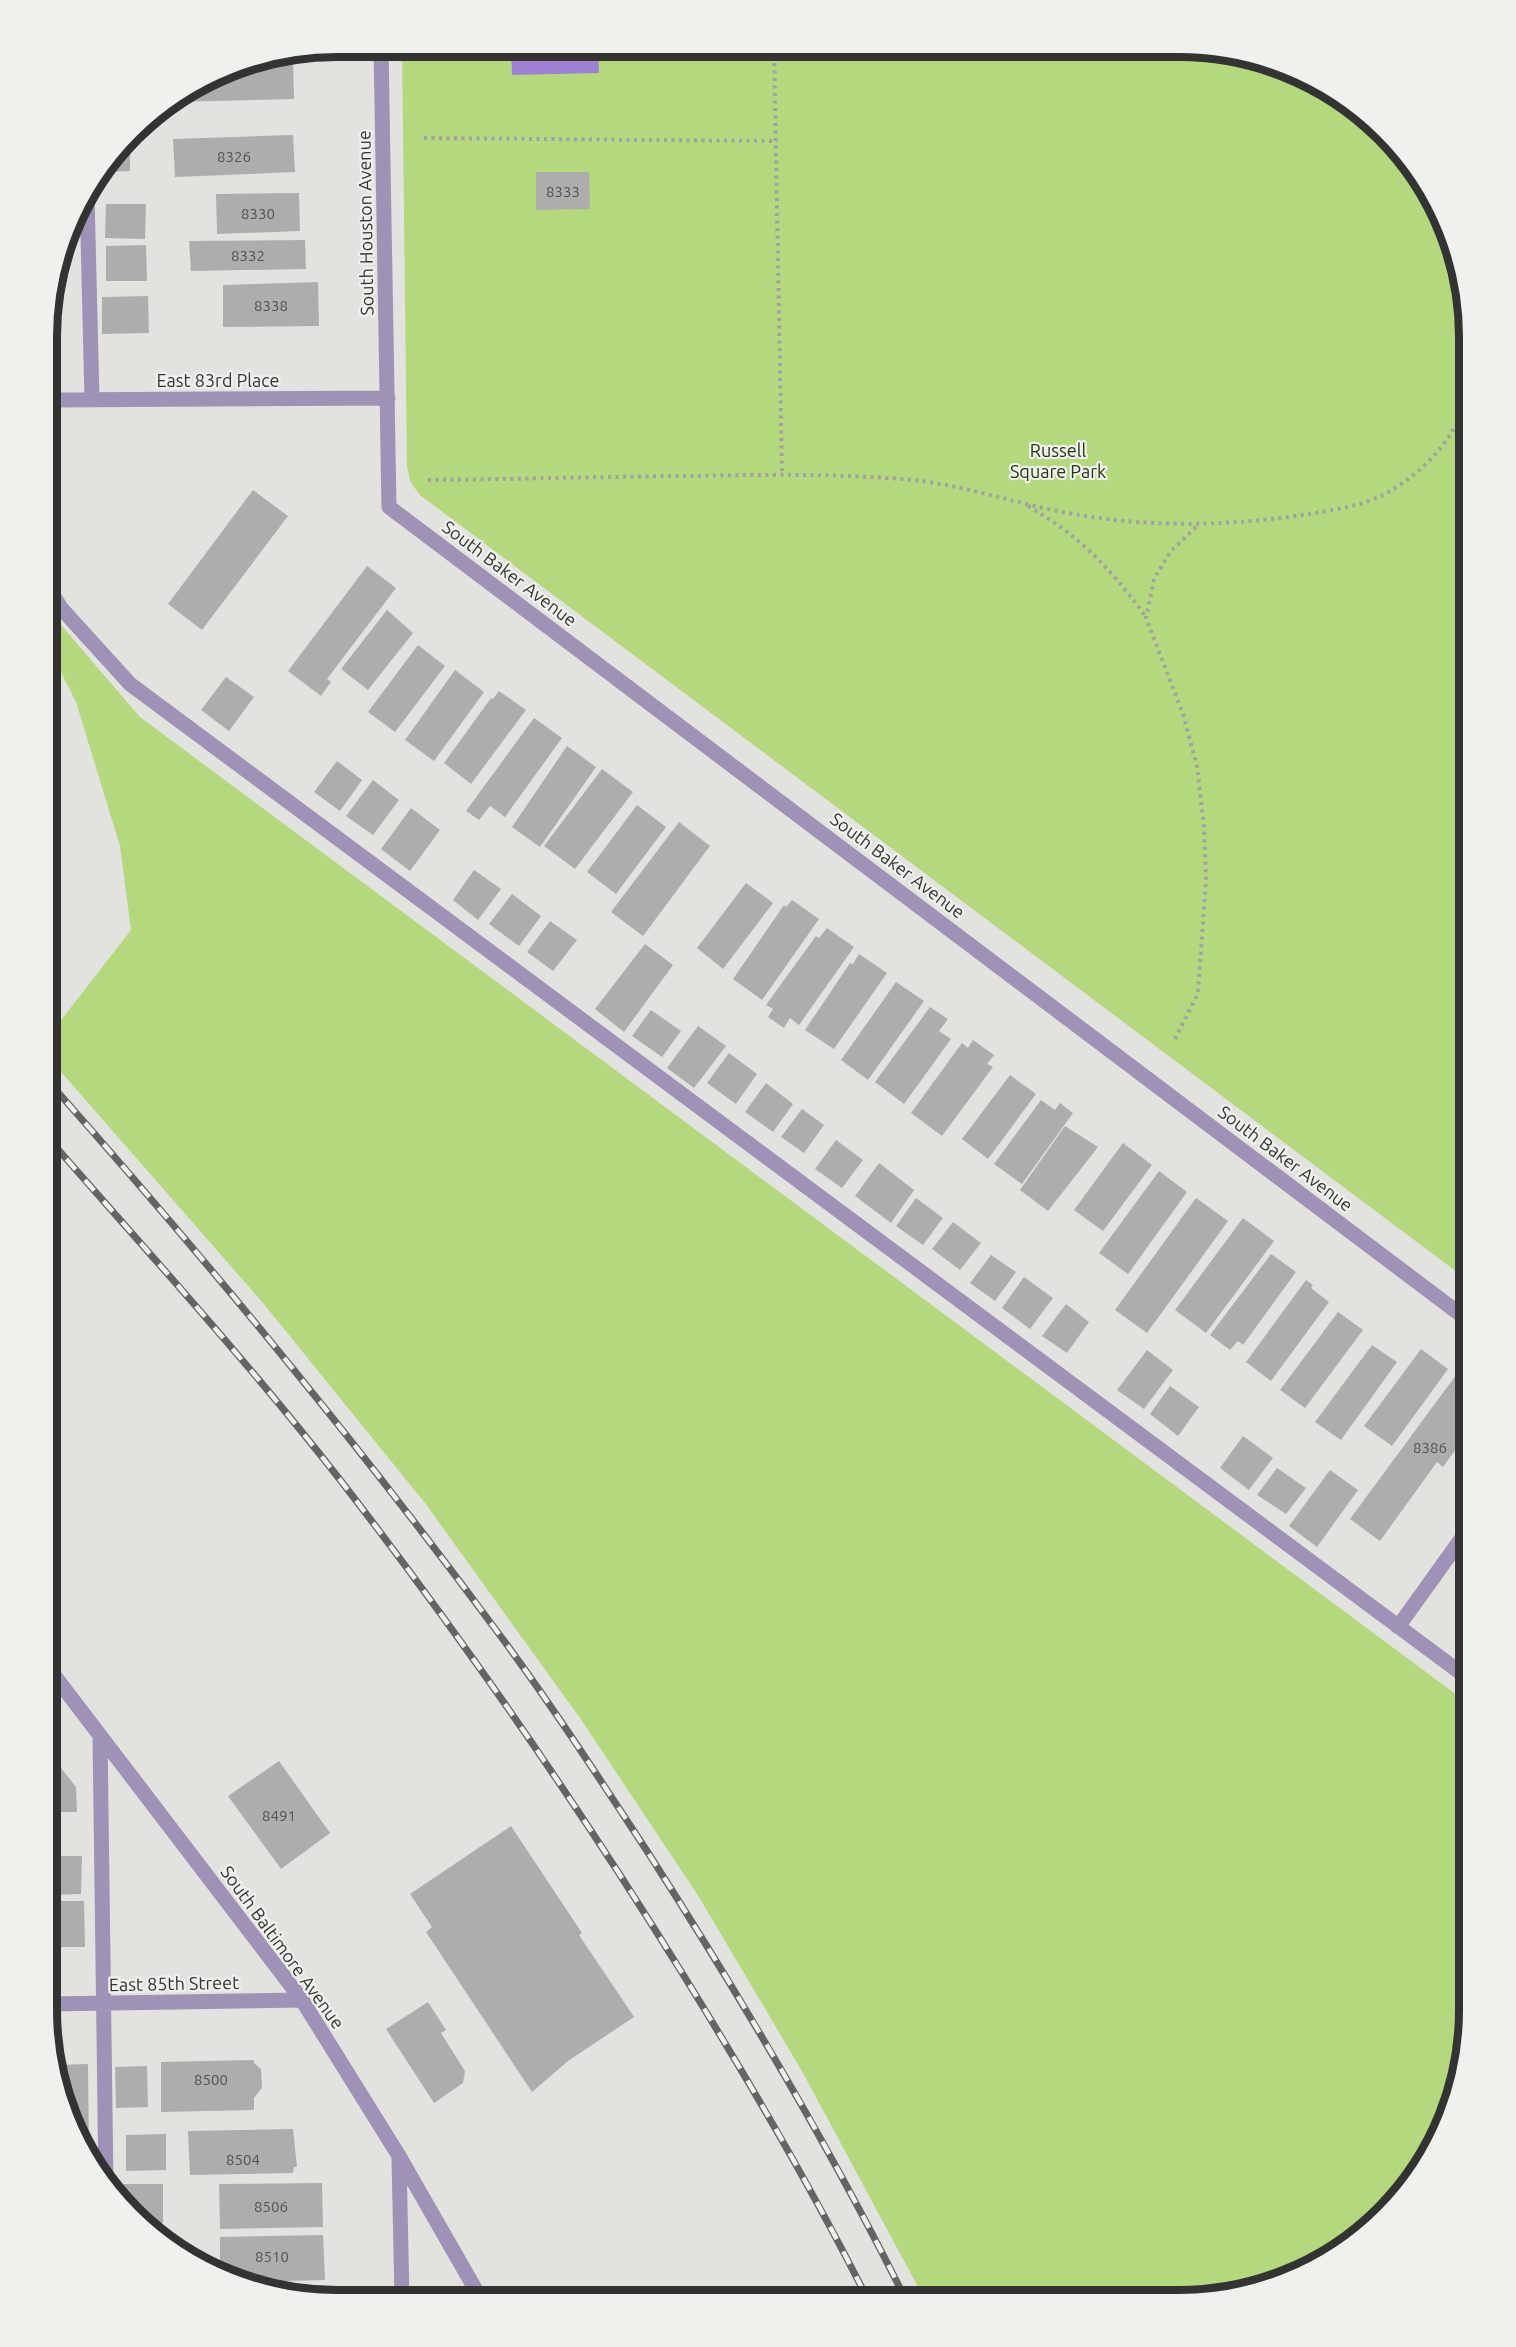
<svg xmlns="http://www.w3.org/2000/svg" width="1516" height="2347" font-family="Ubuntu,sans-serif">
<style>
.green{fill:#b3d87d}
.water{fill:#9f81d4}
.building{fill:#adaeab}
.lines{fill:none;stroke-linecap:round;stroke-linejoin:round}
.path{stroke:#a1a29f;stroke-width:4;stroke-dasharray:3 4.5;stroke-linecap:butt}
.minor{stroke:#9e92b7;stroke-width:15}
.rail-casing{stroke:#646562;stroke-width:7}
.rail{stroke:#eff1ed;stroke-width:4.5;stroke-dasharray:14;stroke-linecap:butt}
.labels{text-anchor:middle;dominant-baseline:central;stroke-width:4.5;stroke-linejoin:round;paint-order:stroke}
.number-label{font-size:15px;fill:#525250}
.street-label{font-size:18px;fill:#333432;stroke:#eff1ed}
.park-label{font-size:18px;fill:#26340e;stroke:#eff1ed}
.rim{fill:none;stroke:#333432;stroke-width:8}
</style>
<rect width="100%" height="100%" fill="#e2e3df"/>
<path class="green" d="M402 47 1217 49 1290 69 1355 106 1409 160 1447 226 1469 337V1281L420 495 411 483 407 467Z
M49 611 140 717 1469 1704V2029L1454 2103 1410 2186 1356 2240 1290 2278 1179 2300H925L803 2073 699 1897 580 1718 425 1503 263 1303 48 1057V1037L131 930 120 846 76 702 48 646Z"/>
<path class="water" d="M511 47H598L599 73 512 75Z"/>
<path class="building" d="M293 56 294 99 172 102 226 69Z
M293 135 295 172 175 177 173 139Z
M130 139V171L105 172 114 159Z
M536 172H589L590 209 536 210Z
M299 193 300 231 217 234 216 194Z
M106 204H146L145 239 105 238Z
M305 240 306 269 191 271 189 241Z
M146 245 147 281H106V246Z
M318 282 319 326 223 327V285Z
M148 296 149 333 102 334V297Z
M253 490 288 516 202 630 168 604Z
M367 566 396 588 327 679 331 682 321 696 288 671Z
M387 610 413 633 368 690 341 669Z
M418 645 445 666 395 732 368 712Z
M455 670 484 692 434 761 405 740Z
M226 677 254 697 229 731 201 710Z
M499 691 526 710 471 784 444 763 491 698 493 699Z
M534 718 562 738 505 817 490 806 479 820 466 811Z
M567 746 596 767 540 847 512 827Z
M337 761 362 780 340 811 314 792Z
M602 769 633 792 575 869 544 846Z
M373 780 399 800 373 835 346 816Z
M637 805 666 827 616 894 587 872Z
M411 808 440 830 410 871 381 849Z
M679 822 710 846 643 936 611 912Z
M474 870 501 889 478 920 453 900Z
M746 883 773 903 723 969 697 948Z
M512 894 541 916 519 946 489 924Z
M792 900 819 919 762 1000 733 979 784 905 786 907Z
M550 921 577 940 553 971 527 952Z
M827 928 854 947 799 1025 790 1018 784 1028 768 1017 773 1009 766 1005 816 936 819 938Z
M645 944 673 965 624 1032 595 1009Z
M859 954 887 973 834 1049 805 1030 850 963 853 964Z
M896 982 924 1001 868 1080 841 1060Z
M930 1007 948 1019 939 1031 951 1039 904 1104 875 1082Z
M651 1010 681 1031 662 1057 632 1036Z
M698 1026 726 1046 694 1088 667 1068Z
M973 1040 994 1055 987 1064 993 1067 942 1136 911 1113 962 1043 968 1048Z
M729 1053 757 1074 736 1104 707 1083Z
M1010 1075 1036 1094 988 1159 962 1139Z
M766 1083 793 1104 773 1132 745 1112Z
M1041 1100 1055 1110 1060 1103 1073 1113 1022 1184 994 1164Z
M802 1109 824 1125 804 1153 781 1137Z
M1065 1126 1098 1147 1048 1211 1020 1190Z
M836 1140 863 1160 842 1188 815 1169Z
M1123 1143 1152 1165 1103 1231 1074 1210Z
M879 1163 914 1190 891 1223 855 1196Z
M1159 1171 1187 1192 1128 1274 1099 1253Z
M916 1198 943 1218 923 1245 896 1226Z
M1196 1198 1228 1221 1147 1333 1115 1310Z
M1243 1218 1274 1241 1206 1333 1175 1310Z
M953 1222 981 1243 960 1270 932 1249Z
M1271 1254 1296 1272 1243 1345 1238 1341 1230 1350 1210 1335Z
M991 1255 1016 1272 995 1301 970 1283Z
M1024 1277 1053 1298 1030 1329 1002 1308Z
M1306 1280 1313 1285 1311 1288 1329 1302 1271 1381 1246 1362Z
M1066 1304 1089 1322 1067 1353 1042 1336Z
M1338 1312 1363 1330 1305 1408 1280 1390Z
M1372 1345 1397 1362 1341 1440 1315 1422Z
M1421 1349 1448 1369 1392 1446 1364 1426Z
M1147 1350 1173 1370 1144 1409 1117 1390Z
M1456 1375 1469 1384V1431L1443 1467 1437 1462 1380 1541 1350 1519Z
M1170 1386 1199 1407 1178 1436 1150 1414Z
M1243 1436 1273 1458 1249 1490 1220 1468Z
M1277 1468 1306 1488 1286 1514 1257 1495Z
M1330 1470 1358 1490 1317 1547 1289 1526Z
M279 1761 330 1833 281 1869 228 1796Z
M47 1768H61L76 1787 77 1812H47Z
M511 1826 582 1933 579 1935 634 2017 568 2061 532 2092 426 1932 432 1927 410 1894Z
M47 1856H82L81 1894 47 1895Z
M47 1901H84L85 1947H47Z
M428 2002 446 2030 441 2033 465 2071 463 2083 434 2103 386 2029Z
M254 2060V2063L261 2069 262 2088 254 2098V2110L161 2112V2062Z
M88 2064 89 2157 69 2121 57 2065Z
M147 2066 148 2107 116 2108 115 2067Z
M293 2129 297 2167H294L293 2173 190 2175 188 2131Z
M166 2134V2170L126 2171V2135Z
M322 2183 323 2227 220 2229 219 2184Z
M121 2184H163V2223L144 2224 121 2201Z
M323 2235 325 2280 240 2282 220 2275V2237Z
M323 2289V2298H300L271 2290Z"/>
<g class="lines">
<path class="path" d="M774 48 782 474
M424 138 777 141
M428 480C512 479 597 477 681 476 754 475 828 473 901 479 960 483 1015 504 1073 514 1151 528 1231 526 1309 514 1333 510 1361 506 1383 495 1425 472 1451 442 1469 399
M1028 506C1081 537 1110 568 1146 617
M1175 1039 1198 993 1206 881 1204 827 1197 766 1183 714 1146 618 1154 579 1171 551 1197 526"/>
<path class="minor" d="M381 47 389 507 1469 1321
M87 195 92 400
M49 400 388 398
M49 588 61 608 130 684 1469 1679
M1398 1627 1469 1528
M47 1666 302 2000 399 2156 481 2299
M100 1735 106 2185
M47 2004 302 2000
M399 2159 402 2298"/>
<defs>
<path id="rail" d="M48 1081C206 1259 357 1442 499 1634 551 1704 599 1778 647 1851 740 1996 829 2145 906 2300
M48 1138C147 1251 249 1363 341 1481 464 1640 578 1805 684 1976 749 2081 812 2188 868 2300"/>
</defs>
<use href="#rail" class="rail-casing"/>
<use href="#rail" class="rail"/>
</g>
<g class="labels">
<g class="number-label">
<text x="234" y="156">8326</text>
<text x="563" y="191">8333</text>
<text x="258" y="213">8330</text>
<text x="248" y="255">8332</text>
<text x="271" y="305">8338</text>
<text x="1430" y="1447">8386</text>
<text x="279" y="1815">8491</text>
<text x="211" y="2079">8500</text>
<text x="243" y="2159">8504</text>
<text x="271" y="2206">8506</text>
<text x="272" y="2256">8510</text>
</g>
<g class="street-label">
<text transform="translate(365 223) rotate(-91)">South Houston Avenue</text>
<text x="218" y="380">East 83rd Place</text>
<text transform="translate(510 573) rotate(37)">South Baker Avenue</text>
<text transform="translate(898 865) rotate(37)">South Baker Avenue</text>
<text transform="translate(1286 1158) rotate(37)">South Baker Avenue</text>
<text transform="translate(283 1947) rotate(54)">South Baltimore Avenue</text>
<text transform="translate(174 1983) rotate(-1)">East 85th Street</text>
</g>
<g class="park-label">
<text x="1058" y="450">Russell<tspan x="1058" dy="21">Square Park</tspan></text>
</g>
</g>
<path d="M0 0H1516V2347H0ZM337 57H1179A280 280 0 0 1 1459 337V2010A280 280 0 0 1 1179 2290H337A280 280 0 0 1 57 2010V337A280 280 0 0 1 337 57Z" fill="#eff1ed" fill-rule="evenodd"/>
<path class="rim" d="M337 57H1179A280 280 0 0 1 1459 337V2010A280 280 0 0 1 1179 2290H337A280 280 0 0 1 57 2010V337A280 280 0 0 1 337 57Z"/>
</svg>
